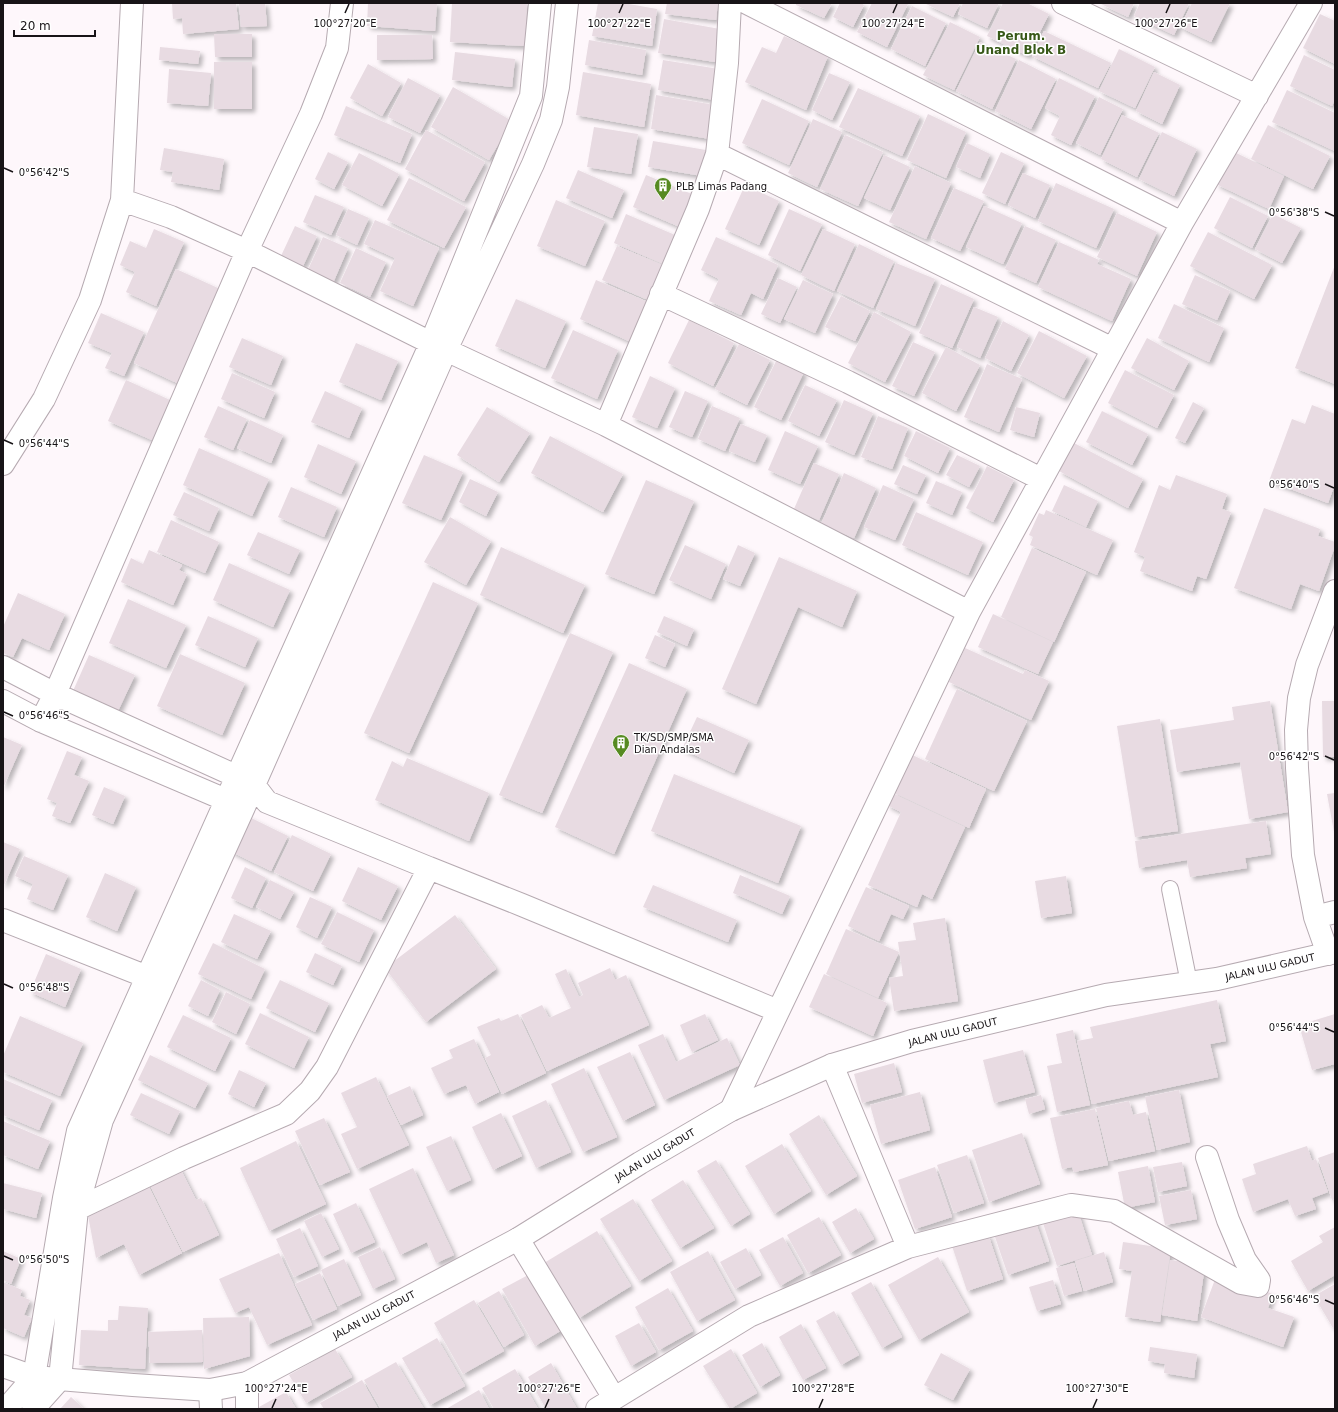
<svg xmlns="http://www.w3.org/2000/svg" width="1338" height="1412" font-family="'DejaVu Sans',sans-serif">
<style>
.building{fill:#e8dbe2;filter:url(#shadow)}
.lines{fill:none;stroke-linecap:round;stroke-linejoin:round}
.service-casing{stroke:#b6aab1;stroke-width:18}
.minor-casing{stroke:#b6aab1;stroke-width:24}
.tertiary-casing{stroke:#b6aab1;stroke-width:24}
.service{stroke:#fff;stroke-width:16}
.minor{stroke:#fff;stroke-width:22}
.tertiary{stroke:#fff;stroke-width:22}
.ticks{fill:none;stroke:#181417;stroke-width:1.5}
.labels{text-anchor:middle;dominant-baseline:central;stroke-width:3;stroke-linejoin:round;paint-order:stroke}
.poi-label{font-size:10px;fill:#181417;stroke:#fff;text-anchor:start}
.street-label{font-size:10px;fill:#181417;stroke:#fff}
.quarter-label{font-size:12px;font-weight:bold;fill:#375817;stroke:#fff}
.ticks-label{font-size:10px;text-anchor:middle;fill:#181417;stroke:#fff;stroke-width:3;stroke-linejoin:round;paint-order:stroke}
</style>
<defs>
<filter id="shadow"><feDropShadow dx="3.5" dy="3.5" stdDeviation="2" flood-color="#0004"/></filter>
</defs>
<rect width="100%" height="100%" fill="#fef7fb"/>
<path class="building" d="M172 3H236L239 29 183 34 182 18 173 19Z
M239 3H265L267 26 241 27Z
M368 3H437L435 31 367 26Z
M452 3H527L525 46 450 42Z
M598 3H623L657 9 652 46 592 36Z
M667 3H718L716 20 665 14Z
M796 3H832L824 18 796 5Z
M840 3H861L864 5 853 27 833 17Z
M872 3H906L908 4 887 47 857 32Z
M924 3H960L953 17Z
M963 3H999L987 28 958 14Z
M1003 3H1027L1049 14 1028 56 987 36Z
M1099 3H1134L1128 17Z
M1140 3H1189L1174 35 1134 16Z
M1192 3H1230L1211 42 1180 27Z
M912 6 946 23 925 66 891 49Z
M1320 14 1335 21V64L1303 48Z
M664 19 720 29 715 62 658 53Z
M950 22 980 37 954 90 923 75Z
M1044 31 1111 63 1098 88 1032 56Z
M214 34H252V57H215Z
M377 35H432L433 59 377 60Z
M784 36 828 56 806 110 745 82 762 47 776 53Z
M589 40 646 50 642 75 585 65Z
M980 42 1016 59 992 109 956 91Z
M160 47 200 51 198 64 159 60Z
M1119 49 1155 67 1135 108 1099 91Z
M455 52 515 59 512 87 452 80Z
M1304 55 1335 70V99L1332 106 1290 86Z
M663 60 719 69 714 100 658 90Z
M1019 60 1056 79 1031 129 995 111Z
M214 62H252V109H214Z
M368 64 401 83 382 116 350 98Z
M169 69 211 73 208 106 167 103Z
M583 72 651 84 644 127 576 115Z
M1154 72 1180 85 1162 124 1136 111Z
M829 73 850 82 832 120 812 110Z
M408 78 440 95 420 133 388 117Z
M1059 78 1095 96 1071 145 1051 135 1060 116 1045 108Z
M453 87 512 121 489 160 431 127Z
M858 88 920 116 902 156 839 127Z
M1287 90 1335 113V151L1272 122Z
M656 95 715 105 710 139 651 129Z
M1099 97 1123 109 1100 155 1076 143Z
M762 99 809 121 789 165 742 143Z
M346 106 412 134 400 163 334 135Z
M928 114 966 132 946 178 907 160Z
M1122 115 1159 133 1137 177 1101 159Z
M813 119 842 132 817 187 788 173Z
M1268 125 1330 156 1313 189 1251 159Z
M594 127 638 134 631 174 587 167Z
M426 130 485 162 464 201 405 169Z
M1162 132 1197 149 1174 196 1139 179Z
M845 135 883 152 858 206 820 189Z
M653 141 706 150 702 176 648 167Z
M967 143 990 154 980 178 956 167Z
M164 148 224 159 219 190 171 182 173 172 160 170Z
M1232 151 1284 176 1269 209 1216 184Z
M328 152 348 162 334 189 315 179Z
M1001 152 1024 163 1005 204 982 193Z
M359 153 399 174 382 206 342 185Z
M884 155 910 167 890 210 864 198Z
M915 166 951 183 926 239 889 222Z
M578 170 624 190 612 218 566 198Z
M1023 173 1050 185 1035 218 1008 205Z
M646 175 694 195 680 227 633 207Z
M409 178 466 207 444 248 387 220Z
M1056 183 1114 209 1096 248 1038 221Z
M745 185 779 201 759 245 725 229Z
M954 188 984 201 960 251 931 238Z
M315 195 344 207 331 235 303 222Z
M1230 197 1268 216 1252 248 1214 228Z
M556 200 605 221 585 266 537 246Z
M984 206 1022 223 1003 264 966 247Z
M348 209 369 218 357 245 336 235Z
M789 209 822 224 800 271 768 255Z
M1117 213 1157 232 1137 276 1097 257Z
M626 214 675 235 663 264 614 243Z
M1273 214 1301 228 1282 263 1255 249Z
M375 220 439 248 413 306 380 291 395 258 364 244Z
M295 226 317 236 303 266 281 256Z
M1025 226 1056 240 1036 283 1005 269Z
M154 229 184 242 156 306 126 292 135 272 120 265 130 241 146 248Z
M823 229 855 244 834 291 801 275Z
M1208 232 1272 265 1254 299 1190 266Z
M323 237 348 248 333 283 307 272Z
M716 237 778 265 763 299 751 293 741 315 709 301 719 279 701 270Z
M1059 242 1099 260 1097 264 1131 279 1112 321 1038 287Z
M859 244 894 261 873 308 837 291Z
M617 246 663 265 648 300 602 280Z
M356 248 386 262 370 297 340 283Z
M896 263 935 279 915 326 876 309Z
M1335 265V384L1295 368Z
M176 269 220 289 177 383 134 363Z
M1195 275 1230 291 1217 320 1182 304Z
M778 278 797 287 780 323 761 314Z
M596 280 648 302 631 342 580 319Z
M803 280 833 294 815 333 784 319Z
M941 284 974 299 952 348 919 333Z
M841 296 870 311 855 341 825 327Z
M516 299 566 321 545 368 495 346Z
M1174 304 1224 328 1209 362 1158 338Z
M974 307 998 317 980 358 957 347Z
M874 312 911 332 885 382 848 363Z
M101 313 144 332 124 376 105 368 112 353 88 343Z
M689 320 734 343 713 386 668 363Z
M1003 321 1029 335 1011 371 985 358Z
M573 330 618 350 597 399 551 378Z
M1039 331 1087 356 1064 398 1017 373Z
M242 338 283 356 271 385 229 367Z
M1147 338 1189 361 1174 390 1131 368Z
M913 342 935 352 914 396 892 386Z
M356 343 398 361 381 400 339 382Z
M739 344 770 360 747 405 715 389Z
M946 347 980 365 956 411 922 393Z
M777 359 804 372 781 420 754 407Z
M987 364 1022 379 999 432 964 417Z
M1125 370 1174 395 1157 428 1108 403Z
M232 373 275 392 264 418 221 399Z
M650 376 675 388 657 428 632 417Z
M126 380 170 400 152 440 108 421Z
M805 385 837 400 819 436 788 421Z
M325 391 362 408 349 438 311 422Z
M685 391 708 401 692 437 669 427Z
M844 400 873 413 854 455 825 442Z
M1193 402 1204 408 1185 443 1175 438Z
M1312 405 1335 414V484L1328 503 1269 481 1292 419 1305 424Z
M218 406 247 419 233 450 204 437Z
M712 406 740 418 725 451 698 439Z
M487 407 530 433 499 482 457 455Z
M1016 407 1040 413 1034 437 1010 430Z
M1102 411 1148 434 1132 465 1086 442Z
M878 416 908 428 892 469 861 457Z
M250 420 283 435 271 463 237 448Z
M741 424 767 435 755 462 729 451Z
M785 431 818 446 800 484 768 470Z
M916 431 950 448 938 473 904 456Z
M550 436 623 474 603 512 531 473Z
M1074 443 1143 479 1128 508 1059 471Z
M318 444 356 461 341 494 304 477Z
M199 448 269 479 252 516 183 485Z
M424 455 463 472 441 520 402 503Z
M957 455 980 466 969 487 946 475Z
M814 463 839 474 819 520 794 509Z
M903 465 926 475 917 494 894 484Z
M987 466 1014 480 993 522 966 508Z
M844 473 876 488 854 538 821 524Z
M1176 475 1227 494 1222 509 1231 512 1206 579 1197 576 1192 591 1140 571 1145 557 1134 552 1159 485 1170 490Z
M470 479 498 492 486 516 459 502Z
M646 480 694 501 654 594 605 574Z
M936 481 962 492 952 515 926 503Z
M883 485 914 499 895 540 864 527Z
M1064 485 1098 501 1086 527 1052 511Z
M291 487 337 507 324 537 278 517Z
M184 492 219 508 209 531 173 515Z
M1264 508 1320 529 1318 536 1335 542V546L1319 591 1300 584 1291 609 1234 588Z
M1046 510 1113 540 1097 575 1030 545 1033 537 1029 535 1039 513 1044 515Z
M916 512 983 542 968 575 902 545Z
M450 517 491 541 466 585 424 562Z
M171 520 219 542 205 573 157 552Z
M258 532 300 550 289 574 247 555Z
M685 545 726 564 711 599 669 580Z
M738 545 755 553 740 586 723 579Z
M501 547 585 585 563 633 480 595Z
M1032 548 1086 572 1054 642 1001 617Z
M149 550 182 565 179 570 187 574 173 605 121 582 131 558 143 564Z
M779 557 857 591 842 627 798 607 756 704 722 689Z
M229 563 290 590 273 627 213 600Z
M433 582 478 603 409 753 364 733Z
M18 593 65 614 49 650 22 638 13 657 3 653V627Z
M128 599 186 625 166 668 109 643Z
M993 614 1053 642 1038 674 978 647Z
M208 616 258 638 245 667 195 645Z
M664 616 694 629 687 646 657 632Z
M570 633 613 652 542 813 499 795Z
M655 635 675 644 665 667 645 658Z
M965 648 1023 674 1025 670 1049 681 1031 720 949 682Z
M180 654 245 683 222 735 157 706Z
M89 655 135 675 118 711 73 691Z
M629 663 687 689 614 854 555 827Z
M957 689 1027 721 994 791 925 759Z
M1270 701 1288 812 1249 819 1240 762 1177 772 1170 730 1234 720 1232 707Z
M1322 701H1335V757H1323Z
M697 717 749 740 734 773 682 749Z
M1160 719 1178 831 1135 837 1117 726Z
M3 737 22 745 3 788Z
M67 751 82 757 74 775 89 781 70 823 52 816 57 803 47 799Z
M910 754 986 789 969 828 892 792Z
M407 758 489 793 469 841 375 800 392 761 403 767Z
M674 774 801 826 778 883 651 831Z
M104 787 125 796 113 824 92 815Z
M892 793 965 827 932 899 922 894 917 907 868 885 901 812 887 805Z
M1335 793V832H1334L1327 794Z
M247 816 288 836 271 871 230 851Z
M1266 821 1271 854 1245 858 1247 868 1190 877 1187 860 1139 868 1135 841Z
M292 835 331 854 313 891 274 872Z
M3 842 20 849 4 885 3 884Z
M24 856 68 875 53 910 27 899 33 884 15 876Z
M245 867 266 878 252 908 231 898Z
M358 867 398 886 381 920 342 901Z
M105 873 136 887 117 931 86 917Z
M740 875 790 896 782 914 733 893Z
M1066 876 1072 913 1041 918 1035 881Z
M270 880 294 892 280 919 256 907Z
M653 885 737 920 728 942 643 907Z
M866 887 909 906 903 919 891 914 879 941 848 926Z
M310 897 332 907 317 938 296 927Z
M337 912 374 930 359 962 321 944Z
M234 914 271 931 257 959 221 942Z
M455 915 496 969 426 1022 385 968Z
M945 918 958 1001 894 1011 889 978 903 976 898 942 916 940 913 923Z
M846 929 899 952 878 998 826 974Z
M213 943 265 969 251 999 198 974Z
M315 953 342 966 333 985 306 972Z
M46 954 81 969 65 1007 30 992Z
M610 968 615 980 626 975 649 1025 547 1071 521 1015 542 1005 549 1018 571 1008 555 974 566 969 579 997 583 995 578 983Z
M824 974 887 1003 873 1036 809 1007Z
M201 980 220 990 208 1016 188 1006Z
M280 980 329 1003 315 1032 266 1008Z
M226 992 250 1004 236 1034 212 1022Z
M1217 1000 1226 1041 1210 1044 1218 1077 1092 1104 1077 1041 1093 1038 1090 1027Z
M260 1013 309 1037 294 1068 245 1044Z
M518 1014 546 1073 502 1094 485 1058 491 1055 477 1027 499 1018 501 1021Z
M705 1014 718 1040 692 1052 680 1025Z
M1335 1014V1064L1312 1070 1299 1025Z
M183 1015 231 1038 215 1071 167 1047Z
M20 1016 83 1043 60 1096 3 1072V1056Z
M1073 1030 1090 1105 1057 1112 1047 1066 1062 1063 1056 1034Z
M663 1034 676 1062 727 1038 740 1065 664 1100 638 1045Z
M474 1039 499 1092 475 1104 466 1085 444 1094 431 1068 453 1058 449 1050Z
M1023 1050 1035 1092 994 1103 983 1060Z
M630 1052 655 1105 623 1121 597 1067Z
M150 1055 208 1083 195 1108 138 1080Z
M894 1063 902 1092 862 1103 854 1074Z
M584 1068 617 1137 583 1152 551 1084Z
M239 1070 266 1083 254 1107 228 1094Z
M376 1077 409 1145 357 1169 341 1134 357 1127 341 1093Z
M3 1079 52 1100 39 1130 3 1115Z
M410 1086 423 1115 401 1125 387 1096Z
M1179 1090 1190 1142 1157 1150 1145 1097Z
M920 1092 930 1130 881 1144 870 1105Z
M141 1093 180 1111 169 1134 130 1115Z
M1041 1095 1045 1109 1029 1114 1025 1099Z
M546 1100 571 1152 536 1168 512 1116Z
M1129 1101 1133 1115 1146 1112 1155 1151 1109 1161 1096 1108Z
M1095 1109 1108 1165 1074 1172 1072 1167 1062 1169 1050 1118Z
M501 1113 522 1156 493 1170 472 1127Z
M819 1115 857 1176 826 1195 789 1134Z
M324 1118 350 1172 320 1185 295 1131Z
M3 1121 50 1141 38 1169 3 1155Z
M1022 1133 1040 1184 989 1202 972 1150Z
M451 1136 471 1180 447 1191 426 1147Z
M296 1141 326 1204 269 1231 240 1168Z
M782 1144 811 1191 774 1214 745 1166Z
M1307 1146 1312 1161 1316 1159 1328 1192 1312 1198 1316 1209 1295 1216 1288 1199 1253 1212 1242 1179 1256 1174 1253 1164Z
M1335 1152V1199L1332 1200 1318 1158Z
M967 1155 984 1203 954 1213 937 1165Z
M716 1160 750 1214 731 1226 697 1171Z
M1182 1162 1187 1186 1158 1192 1153 1167Z
M179 1166 196 1200 201 1198 219 1235 183 1252 148 1181Z
M1148 1166 1155 1202 1125 1208 1118 1172Z
M935 1167 952 1217 915 1229 898 1180Z
M413 1168 454 1255 436 1263 427 1242 400 1255 369 1189Z
M683 1180 714 1228 680 1248 651 1200Z
M146 1181 182 1253 139 1275 124 1244 96 1258 87 1210Z
M3 1183 42 1193 36 1218 3 1209Z
M1191 1190 1197 1219 1165 1225 1159 1196Z
M633 1199 672 1261 639 1281 600 1219Z
M356 1203 375 1242 351 1253 333 1214Z
M856 1208 874 1239 850 1253 832 1222Z
M1077 1208 1092 1255 1057 1266 1042 1220Z
M321 1213 339 1249 322 1257 304 1221Z
M819 1217 841 1255 808 1273 787 1235Z
M1034 1217 1049 1261 1008 1275 993 1231Z
M1335 1227V1275L1308 1291 1291 1261 1323 1242 1319 1236Z
M300 1228 318 1266 294 1277 276 1239Z
M597 1231 631 1286 579 1318 544 1263Z
M988 1234 1003 1279 967 1291 952 1246Z
M783 1237 803 1273 780 1286 759 1250Z
M1123 1242 1171 1249 1160 1322 1125 1317 1132 1271 1119 1269Z
M380 1247 395 1279 373 1289 358 1257Z
M746 1248 761 1275 735 1289 720 1262Z
M3 1251 21 1259 11 1284 3 1280Z
M708 1251 735 1300 697 1321 670 1272Z
M1104 1252 1113 1282 1084 1291 1075 1261Z
M279 1253 312 1325 267 1345 249 1307 235 1313 219 1279Z
M938 1257 969 1312 919 1340 888 1285Z
M344 1259 361 1295 338 1306 321 1270Z
M1170 1260 1205 1265 1197 1321 1162 1315Z
M1074 1263 1082 1291 1064 1296 1056 1268Z
M320 1273 337 1309 313 1320 295 1284Z
M530 1274 562 1330 535 1346 502 1289Z
M1217 1274 1273 1294 1268 1308 1294 1317 1283 1347 1201 1317Z
M1053 1280 1061 1304 1037 1311 1029 1287Z
M3 1282 22 1290 20 1296 30 1300 24 1315 32 1318 24 1337 3 1328Z
M871 1282 902 1337 882 1348 851 1293Z
M1335 1284V1327L1333 1328 1314 1296Z
M668 1288 693 1331 659 1350 635 1307Z
M499 1291 524 1335 504 1347 478 1303Z
M474 1300 504 1351 463 1374 434 1323Z
M119 1306 148 1308 145 1369 79 1365 81 1330 108 1331V1320H118Z
M834 1311 859 1355 841 1365 816 1321Z
M249 1317 250 1356 204 1369 203 1318Z
M639 1323 656 1352 631 1366 615 1336Z
M801 1324 826 1368 803 1380 779 1337Z
M202 1330 203 1362 150 1363 148 1332Z
M437 1338 465 1386 430 1405 402 1358Z
M762 1343 780 1375 760 1387 742 1355Z
M1150 1347 1197 1354 1194 1378 1164 1373 1165 1364 1148 1361Z
M335 1349 352 1377 306 1403 289 1375Z
M731 1349 757 1393 730 1409 703 1366Z
M941 1353 970 1369 953 1400 924 1385Z
M396 1362 424 1409H381L364 1380Z
M551 1363 577 1409H546L528 1377Z
M515 1369 538 1409H494L482 1388Z
M362 1380 378 1409H324L320 1403Z
M479 1390 489 1409H446Z
M286 1392 296 1409H260L259 1407Z
M71 1397 84 1409H60Z"/>
<g class="lines">
<defs>
<path id="service" d="M1170 889 1189 983"/>
<path id="minor" d="M747 3 1182 223
M1063 3 1257 96
M717 154 1113 349
M122 200 171 217 247 251 431 343 606 425 969 612
M661 294 848 382 1041 479
M606 425 698 209 717 154 727 63 730 3
M3 464 44 399 90 300 122 200 132 3
M3 667 55 694 236 776 254 785 267 802 429 868 327 1067 310 1091 286 1114 184 1158 77 1209H67
M3 701 41 721 226 800 239 804
M41 721 55 694 247 251 311 114 337 48 342 3
M429 868 522 905 778 1011
M1315 917 1335 912
M3 920 160 982
M1328 954 1315 917 1303 855 1297 768 1296 730 1299 698 1307 665 1335 591
M832 1065 908 1247
M731 1110 969 612 1182 223 1311 3
M518 1239 614 1398
M247 1383V1409
M210 1390 211 1409
M6 1409 34 1377 64 1198 78 1131 431 343 531 96 540 3
M33 1409 60 1379 77 1209 102 1120 254 785 446 350 533 164 551 120 558 87 567 3
M597 1409 749 1316 908 1247 1071 1205 1114 1211 1241 1283 1258 1286 1259 1280 1245 1260 1228 1220 1207 1157"/>
<path id="tertiary" d="M3 1366 34 1377 133 1385 210 1390 247 1383 518 1239 640 1163 731 1110 832 1065 912 1041 1106 995 1217 979 1335 952"/>
</defs>
<use href="#service" class="service-casing"/>
<use href="#minor" class="minor-casing"/>
<use href="#tertiary" class="tertiary-casing"/>
<use href="#service" class="service"/>
<use href="#minor" class="minor"/>
<use href="#tertiary" class="tertiary"/>
</g>
<path class="ticks" d="M345 13 349 4M619 13 623 4M893 13 897 4M1166 13 1170 4M4 168 13 172M1325 212 1334 216M4 440 13 444M1325 484 1334 488M4 712 13 716M1325 756 1334 760M4 984 13 988M1325 1028 1334 1032M4 1256 13 1260M1325 1300 1334 1304M272 1408 276 1399M545 1408 549 1399M819 1408 823 1399M1093 1408 1097 1399"/>
<defs>
<symbol id="building-pin" viewBox="-11 -11 22 30"><path d="M0 17L-7.5 6A9.5 9.5 0 1 1 7.5 6Z" fill="#568a21" stroke="#fff"/><path d="M-4-6H4V6H1V3H-1V6H-4ZM-2.5-4.3h1.7v1.8h-1.7ZM.8-4.3h1.7v1.8H.8ZM-2.5-1h1.7V.8h-1.7ZM.8-1h1.7V.8H.8Z" fill="#fff"/></symbol>
</defs>
<g fill-rule="evenodd">
<use href="#building-pin" x="653" y="176" width="20" height="27"/>
<use href="#building-pin" x="611" y="733" width="20" height="27"/>
</g>
<g class="labels">
<g class="poi-label">
<text x="676" y="186">PLB Limas Padang</text>
<text x="634" y="737">TK/SD/SMP/SMA<tspan x="634" dy="12">Dian Andalas</tspan></text>
</g>
<g class="street-label">
<text transform="translate(1270 967) rotate(-13)">JALAN ULU GADUT</text>
<text transform="translate(953 1032) rotate(-14)">JALAN ULU GADUT</text>
<text transform="translate(655 1155) rotate(-31)">JALAN ULU GADUT</text>
<text transform="translate(374 1315) rotate(-28)">JALAN ULU GADUT</text>
</g>
<g class="quarter-label">
<text x="1021" y="36">Perum.<tspan x="1021" dy="14">Unand Blok B</tspan></text>
</g>
</g>
<g class="ticks-label">
<text x="619" y="27">100°27'22"E</text>
<text x="893" y="27">100°27'24"E</text>
<text x="1166" y="27">100°27'26"E</text>
<text x="345" y="27">100°27'20"E</text>
<text x="44" y="176">0°56'42"S</text>
<text x="1294" y="216">0°56'38"S</text>
<text x="44" y="447">0°56'44"S</text>
<text x="1294" y="488">0°56'40"S</text>
<text x="44" y="719">0°56'46"S</text>
<text x="1294" y="760">0°56'42"S</text>
<text x="44" y="991">0°56'48"S</text>
<text x="1294" y="1031">0°56'44"S</text>
<text x="44" y="1263">0°56'50"S</text>
<text x="1294" y="1303">0°56'46"S</text>
<text x="276" y="1392">100°27'24"E</text>
<text x="549" y="1392">100°27'26"E</text>
<text x="823" y="1392">100°27'28"E</text>
<text x="1097" y="1392">100°27'30"E</text>
</g>
<rect width="1338" height="1412" fill="none" stroke="#181417" stroke-width="8"/>
<path d="M14 30v6h81v-6" fill="none" stroke="#181417" stroke-width="2"/>
<text x="20" y="30" font-size="12" fill="#181417" stroke="#ffffff" stroke-width="3" paint-order="stroke">20 m</text>
</svg>
